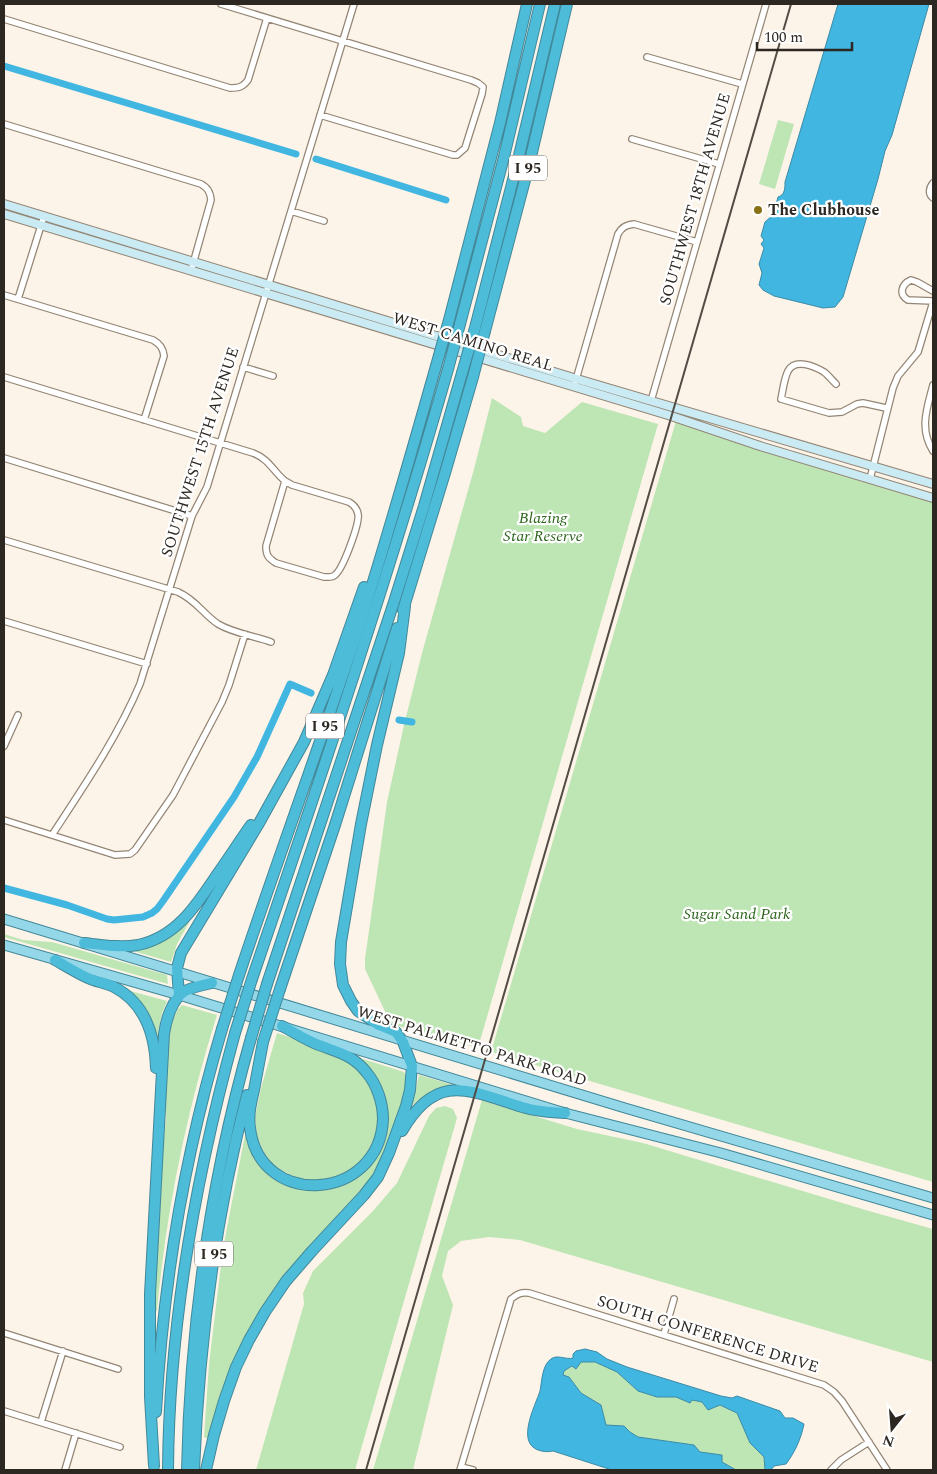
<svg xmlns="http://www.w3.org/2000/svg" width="937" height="1474" font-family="Spectral,serif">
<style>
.green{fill:#bee5b4}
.water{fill:#41b6e0;stroke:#3b8ba7}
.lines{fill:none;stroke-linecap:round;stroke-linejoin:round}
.canal{stroke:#41b6e0;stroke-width:7}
.street-casing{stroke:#948675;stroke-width:8}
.secondary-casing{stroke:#948675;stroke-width:10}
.primary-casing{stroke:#428899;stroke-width:11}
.highway-casing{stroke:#428899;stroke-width:12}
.street{stroke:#fff;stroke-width:5.5}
.secondary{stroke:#caebf4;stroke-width:8}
.primary{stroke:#94d7e8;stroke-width:9}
.highway{stroke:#4dbcd9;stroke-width:10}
.rail{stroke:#524c45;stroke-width:2}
.highway-bridge-casing{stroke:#428899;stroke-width:12;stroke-linecap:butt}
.highway-bridge{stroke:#4dbcd9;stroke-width:10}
.poi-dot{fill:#887113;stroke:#fff;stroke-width:2}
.labels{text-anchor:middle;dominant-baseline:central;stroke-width:4.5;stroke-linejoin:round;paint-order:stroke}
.shield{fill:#fff;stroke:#6c6864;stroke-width:1}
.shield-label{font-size:15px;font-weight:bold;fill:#2d2721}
.street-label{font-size:16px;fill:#2d2721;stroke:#fff}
.poi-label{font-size:16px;font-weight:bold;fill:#2d2721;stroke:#fff;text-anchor:start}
.park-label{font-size:16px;font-style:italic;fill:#2d651d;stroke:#fff}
</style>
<rect width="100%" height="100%" fill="#fdf4e9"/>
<path class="green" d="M778 120 794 124 775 189 759 184Z
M492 398 521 417 523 426 545 433 582 402 658 424 478 1048 391 1024 365 969V959L387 802 404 725 422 653 474 469Z
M676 421 933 501V1182L491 1052Z
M190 921 177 944 171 962 130 950C158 945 169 940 190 921Z
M4 934 23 940 52 942 167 975 168 984 4 937Z
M127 990 167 1001 162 1013 157 1037C150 1016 144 1005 127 990Z
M182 1005 217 1015C187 1110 166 1211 157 1311L152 1310 157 1212 166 1118V1071L169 1040 172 1021 178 1009Z
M277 1033 333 1051 363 1072 377 1100 379 1124 374 1141 367 1155 354 1169 328 1181 299 1179 277 1168 266 1157 257 1137 255 1117 261 1088Z
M363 1059 404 1072 405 1074V1092L403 1100 385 1152 371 1180 277 1287 209 1439 204 1437 209 1364 223 1248 245 1135 247 1143 257 1160 316 1190 340 1185 380 1146 378 1082 372 1071 363 1062Z
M419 1075 453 1085 431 1091 412 1105Z
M482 1100 577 1129 643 1143 869 1211 933 1229V1362L520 1240 489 1237 461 1241 448 1251 442 1276 453 1305 413 1470H373Z
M445 1106 453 1109 457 1118 355 1470H256L304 1304 303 1293 313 1271 373 1211 397 1183 429 1116 436 1108Z
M581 1362H595L617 1372 638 1391 657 1397H676L690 1403 692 1400 702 1402 708 1410 720 1405 737 1413 750 1443 764 1457 765 1470H736L722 1462V1455L700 1452 694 1445 638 1437 630 1432 624 1426 606 1425 601 1405 581 1393 569 1377 563 1376 564 1371Z"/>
<path class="water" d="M838 4H929L892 135 885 151 878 179 843 297 835 307 823 308 774 296 763 290 759 285 762 273 759 264 764 248 761 244 764 240 761 236 765 222 773 215 778 197C785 195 785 188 785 182Z
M585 1349 597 1352 607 1359 627 1367 721 1396 732 1398 737 1396 780 1411 785 1418H793L804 1424C801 1439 795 1452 786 1464L774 1466 771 1470H765L764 1457 750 1443 737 1413 720 1405 708 1410 702 1402 692 1400 690 1403 676 1397H657L638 1391 617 1372 595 1362H581L576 1369 572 1366 564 1371 563 1375 569 1377 581 1393 601 1405 606 1425 624 1426 630 1432 638 1437 694 1445 700 1452 722 1455V1462L736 1470H612L553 1451C547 1452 544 1452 538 1450 516 1442 535 1406 540 1391 542 1381 542 1365 551 1359 557 1354 566 1360 573 1358V1354L576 1351Z"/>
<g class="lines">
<path class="canal" d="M4 66 296 154
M316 159 446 200
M399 720 412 722
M4 888 67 905 107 919 114 920 143 917 152 913 157 909 163 901 234 797 257 757 290 684 311 693"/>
<defs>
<path id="street" d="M221 4 471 80 478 83 483 87 482 94 465 148 457 155H453L320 115
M4 19 230 88C239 88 243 87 248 80L267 18
M647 57 742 84
M4 124 201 184C208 188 210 192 211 200L191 271
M632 139 719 164
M933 183C929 188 928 194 933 198
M291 211 324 221
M933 291 917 282 911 280C902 284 898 294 908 300L933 301
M4 295 153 340C160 344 163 348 164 356L144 420
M18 299 44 216
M243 367 273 376
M4 377 253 453C269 459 273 471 285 481
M575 383 618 234C622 227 626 225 634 224L697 242
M836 384C832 380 828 375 824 372 814 366 795 358 788 371 784 379 783 390 781 399L829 413 842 412 857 404 863 403 886 408
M933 385C927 408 919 429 933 451
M651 401 766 4
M4 458 192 516
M870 479 893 388 898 376 918 352 933 302
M285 481 292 485 349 502C354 505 357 508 358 514 360 523 343 569 335 575 332 578 328 577 324 577L276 563C268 558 266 555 266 546Z
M4 540 178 592C196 600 203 614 218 624 233 633 254 636 271 642
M4 621 147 664
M4 746 18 715
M4 820 115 855 130 854 135 850 173 795 222 702 229 685 245 634
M52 835C84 786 117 738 140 684L192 516 207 487 354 4
M4 1333 118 1369
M664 1334 674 1299
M4 1411 120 1447
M41 1422 63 1351
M461 1467 473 1470
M65 1470 76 1433
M460 1470 511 1299C517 1294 521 1292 529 1293L824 1385 834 1392 842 1401 887 1470
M831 1470 841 1460 869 1442"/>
<path id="secondary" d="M4 204 577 379 933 484
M4 214 668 415 760 446 933 498"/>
<path id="primary" d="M4 919 625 1108 933 1198
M4 945 179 995 565 1113 721 1153 933 1215"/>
<path id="highway" d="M449 320 500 123 527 4
M460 324 504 157 540 4
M475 328 517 164 555 4
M485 331 529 165 567 4
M403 610 445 473 473 377
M84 943C102 945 120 948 138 945 176 937 196 906 216 876 228 859 239 842 251 825
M55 960C66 966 77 973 88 978 97 982 106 983 114 987 145 1003 155 1035 156 1068
M239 975C276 864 317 753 354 642 384 550 410 458 436 366
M252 979C321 777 389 575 448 369
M267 984 394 602 424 506 462 373
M280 989 335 825 397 628
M179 995 177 968 181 953 258 825 304 742 333 675 364 587
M263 1042C260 1058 257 1074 254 1090 251 1103 248 1115 250 1128 260 1210 380 1201 383 1119 383 1103 377 1085 367 1073 353 1055 340 1053 319 1045 306 1040 294 1032 282 1026
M402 1131C438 1069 471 1092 526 1108 539 1112 552 1112 565 1113
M156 1412C163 1282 185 1153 222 1029
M154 1466 150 1397V1294L164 1034C166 1020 172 999 185 991 193 987 203 985 212 983
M168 1470C169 1322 196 1175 235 1033
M187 1470C190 1325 211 1178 251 1038
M194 1470C199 1344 215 1218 247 1095
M206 1470 214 1435 224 1401 236 1367 249 1340 265 1312 286 1281 312 1251 364 1195 378 1177 389 1153 406 1106 410 1090 412 1066 403 1042 396 1032 379 1025 358 1011 351 1001 343 985 340 964 341 942 361 824 377 745 399 653 405 606"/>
</defs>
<use href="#street" class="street-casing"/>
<use href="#secondary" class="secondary-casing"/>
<use href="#primary" class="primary-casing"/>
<use href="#highway" class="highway-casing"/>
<use href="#street" class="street"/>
<use href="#secondary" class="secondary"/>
<use href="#primary" class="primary"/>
<use href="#highway" class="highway"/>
<path class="rail" d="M366 1470 791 4"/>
<defs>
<path id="highway-bridge" d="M436 366 449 320
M448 369 460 324
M462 373 475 328
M473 377 485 331
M222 1029 239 975
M235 1033 252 979
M251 1038 267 984
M263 1042 280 989"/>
</defs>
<use href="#highway-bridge" class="highway-bridge-casing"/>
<use href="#highway-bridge" class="highway-bridge"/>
</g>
<circle class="poi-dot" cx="758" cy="210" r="5"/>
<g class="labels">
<g class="shield">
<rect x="509" y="155.5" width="38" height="25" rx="4"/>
<rect x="306" y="713.5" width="38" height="25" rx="4"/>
<rect x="195" y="1241.5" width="38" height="25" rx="4"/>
</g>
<g class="shield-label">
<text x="528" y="168">I 95</text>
<text x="325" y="726">I 95</text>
<text x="214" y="1254">I 95</text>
</g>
<g class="street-label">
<text transform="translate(695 199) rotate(-74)">SOUTHWEST 18TH AVENUE</text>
<text transform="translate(473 342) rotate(17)">WEST CAMINO REAL</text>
<text transform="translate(200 452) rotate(-72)">SOUTHWEST 15TH AVENUE</text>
<text transform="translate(472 1046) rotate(17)">WEST PALMETTO PARK ROAD</text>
<text transform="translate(708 1334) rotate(17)">SOUTH CONFERENCE DRIVE</text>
</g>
<g class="poi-label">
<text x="768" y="210">The Clubhouse</text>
</g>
<g class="park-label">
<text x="543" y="518">Blazing<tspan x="543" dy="18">Star Reserve</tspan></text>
<text x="737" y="914">Sugar Sand Park</text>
</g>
</g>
<rect width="937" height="1474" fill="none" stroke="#2d2721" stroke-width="10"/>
<g transform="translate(892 1429) rotate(197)" stroke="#ffffff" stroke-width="4" paint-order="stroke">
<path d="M0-4L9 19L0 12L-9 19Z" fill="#2d2721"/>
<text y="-8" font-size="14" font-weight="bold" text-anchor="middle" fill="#2d2721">N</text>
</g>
<path d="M757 42v8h95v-8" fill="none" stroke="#2d2721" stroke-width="2.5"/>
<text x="764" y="42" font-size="15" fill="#2d2721" stroke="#ffffff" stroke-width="4" paint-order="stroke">100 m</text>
</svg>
